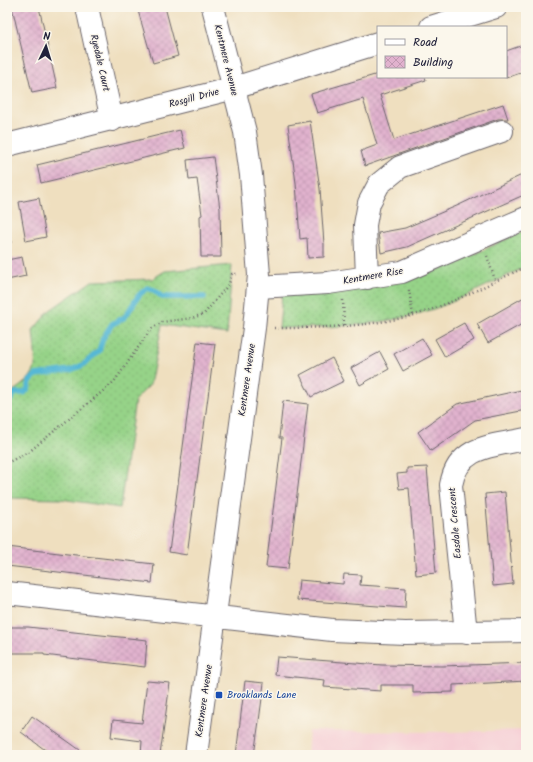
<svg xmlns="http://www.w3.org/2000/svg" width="533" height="762" font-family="Kalam,sans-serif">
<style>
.built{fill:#f6cfd6}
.grass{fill:url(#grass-dots);stroke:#5c7a62}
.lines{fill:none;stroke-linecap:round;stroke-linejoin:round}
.stream{stroke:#57b8d5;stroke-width:5.5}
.building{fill:url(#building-cross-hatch)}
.minor-casing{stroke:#6a6469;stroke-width:24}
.path{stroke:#6a6469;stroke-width:2.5;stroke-dasharray:1 3;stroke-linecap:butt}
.minor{stroke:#fff;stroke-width:22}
.transit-dot{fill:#1a4fb4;stroke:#fbf7ec;stroke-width:1.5}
.labels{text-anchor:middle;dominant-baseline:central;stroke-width:3;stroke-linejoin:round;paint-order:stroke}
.street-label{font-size:10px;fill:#22223b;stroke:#fbf7ec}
.transit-label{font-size:10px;fill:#164399;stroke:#fbf7ec;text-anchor:start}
</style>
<defs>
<pattern id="grass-dots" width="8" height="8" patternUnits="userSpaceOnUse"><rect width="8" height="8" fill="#96d388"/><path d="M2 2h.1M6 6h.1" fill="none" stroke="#81b576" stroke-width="1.8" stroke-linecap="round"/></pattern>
<pattern id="building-cross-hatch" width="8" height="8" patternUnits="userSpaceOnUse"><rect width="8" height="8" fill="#e1b2ce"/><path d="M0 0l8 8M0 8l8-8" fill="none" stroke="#c199b2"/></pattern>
</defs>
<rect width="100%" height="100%" fill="#fbf7ec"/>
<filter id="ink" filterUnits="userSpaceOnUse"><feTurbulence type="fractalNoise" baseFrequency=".025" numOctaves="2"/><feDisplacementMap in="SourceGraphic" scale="8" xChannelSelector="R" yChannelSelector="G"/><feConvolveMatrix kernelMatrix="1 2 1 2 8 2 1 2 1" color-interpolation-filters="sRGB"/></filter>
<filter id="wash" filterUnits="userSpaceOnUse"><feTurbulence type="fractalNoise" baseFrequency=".012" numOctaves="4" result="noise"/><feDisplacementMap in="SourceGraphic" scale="16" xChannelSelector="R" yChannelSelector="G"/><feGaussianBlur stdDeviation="0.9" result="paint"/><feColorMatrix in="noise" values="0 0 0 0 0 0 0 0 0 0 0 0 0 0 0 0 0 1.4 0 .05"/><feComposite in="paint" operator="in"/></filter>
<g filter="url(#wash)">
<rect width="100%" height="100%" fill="#efdfbf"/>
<path class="built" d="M526 730V755H307L309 731 447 732Z"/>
<path class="grass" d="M526 230V267C501 278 477 291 452 302 398 325 336 328 279 328L282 295C322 292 363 291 403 281 445 271 486 248 526 230Z
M232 265 227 334 162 325 150 385 135 400 120 508 61 499 7 498V395C42 373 36 369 33 330L50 310 92 281 152 279 165 271Z"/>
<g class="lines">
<path class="stream" d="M7 405 15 393H24L28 389 30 381 36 375 71 370 83 365 99 351 103 338 112 324 125 317 139 295 147 288 154 290 162 297H204"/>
</g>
<g id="blocks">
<path class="building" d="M12 7H39L57 88 32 93Z
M137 7H165L178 56 153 63Z
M526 44V71L506 78V51Z
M378 74V77H425L426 80 380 95 394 140 503 104 508 119H498L365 166 361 151 377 145 363 99 317 113 311 94Z
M310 121 320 189 324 244V257L308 258 307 238 300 239 296 183 288 125Z
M180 130 185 148 41 183 37 165Z
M213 157 220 209 221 257H201L200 216 202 215 197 179 189 180 187 160Z
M526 173V194L407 247 381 253 378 233 405 228 459 205Z
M39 198 46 237 26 241 19 202Z
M22 257 26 276 7 280V260Z
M526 296V322L488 343 477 324Z
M464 323 474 340 445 357 435 339Z
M422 338 432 355 403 371 394 354Z
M197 342 215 344 187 555 169 552Z
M380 352 389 369 360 385 351 368Z
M332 358 344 381 311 397 300 375Z
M526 389V410L475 420 431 451 418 432 457 404Z
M283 401 308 404 288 569 266 567 282 438H279Z
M427 467 436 573 416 575 409 488 399 489 397 474 407 473V468Z
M505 492 513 584 493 586 485 494Z
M7 547 154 564 152 583 7 566Z
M344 574 361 575 360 585 406 588 405 608 297 600 299 580 343 584Z
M7 627H28L147 640 145 667 44 655V653H7Z
M277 657 382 665 442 666 526 663V681L453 685V692L413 693V685H381V691L324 687 325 680 275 675Z
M147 681 170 683 160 755H141L142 741 111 737 113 720 142 723Z
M245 681 264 683 259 721 254 755H236Z
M32 716 66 740 87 755H52L21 732Z"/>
</g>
</g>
<g filter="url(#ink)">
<use href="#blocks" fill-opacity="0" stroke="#6a6469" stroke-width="1"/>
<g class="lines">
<defs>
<path id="minor" d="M87 7 112 120
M431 27 496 7
M7 145 234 88 378 43
M367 278 365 225 369 203 379 184 400 167 502 131
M258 287 328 283 402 272 526 218
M7 593 332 630 405 633 526 631
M466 633 451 485C458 445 493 446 526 439
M196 755 254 328 259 275 251 175 245 132 213 7"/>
</defs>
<use href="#minor" class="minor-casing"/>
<path class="path" d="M7 222 12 244 7 245
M487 256 495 280
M409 290 413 315
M343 300 344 325
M274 328C319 328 369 327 414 315 453 304 489 283 526 267
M7 463 30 451 114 382 151 329 162 322 192 318 204 314 229 284 232 274H239"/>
<use href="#minor" class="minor"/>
</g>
</g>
<rect class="transit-dot" x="215" y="691" width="8" height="8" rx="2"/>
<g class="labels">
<g class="street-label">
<text transform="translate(226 60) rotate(76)">Kentmere Avenue</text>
<text transform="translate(100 63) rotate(77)">Ryedale Court</text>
<text transform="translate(194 98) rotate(-15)">Rosgill Drive</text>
<text transform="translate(373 276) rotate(-10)">Kentmere Rise</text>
<text transform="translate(247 380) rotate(-82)">Kentmere Avenue</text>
<text transform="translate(455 523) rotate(-95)">Easdale Crescent</text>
<text transform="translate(204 701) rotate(-82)">Kentmere Avenue</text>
</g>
<g class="transit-label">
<text x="227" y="695">Brooklands Lane</text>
</g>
</g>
<rect width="533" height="762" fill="none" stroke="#fbf7ec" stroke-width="24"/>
<rect x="377" y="26" width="130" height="52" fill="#fbf7ec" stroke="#a4a2a5"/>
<rect x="385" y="39" width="20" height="6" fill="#ffffff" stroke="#a4a2a5"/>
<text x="413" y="46" font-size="12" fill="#22223b">Road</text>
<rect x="385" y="56" width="20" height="12" fill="url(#building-cross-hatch)" stroke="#a4a2a5"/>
<text x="413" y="66" font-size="12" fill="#22223b">Building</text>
<g transform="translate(46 46) rotate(4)" stroke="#fbf7ec" stroke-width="3" paint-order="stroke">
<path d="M0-3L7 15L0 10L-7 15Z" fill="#22223b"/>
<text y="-6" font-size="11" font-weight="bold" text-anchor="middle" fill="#22223b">N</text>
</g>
</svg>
